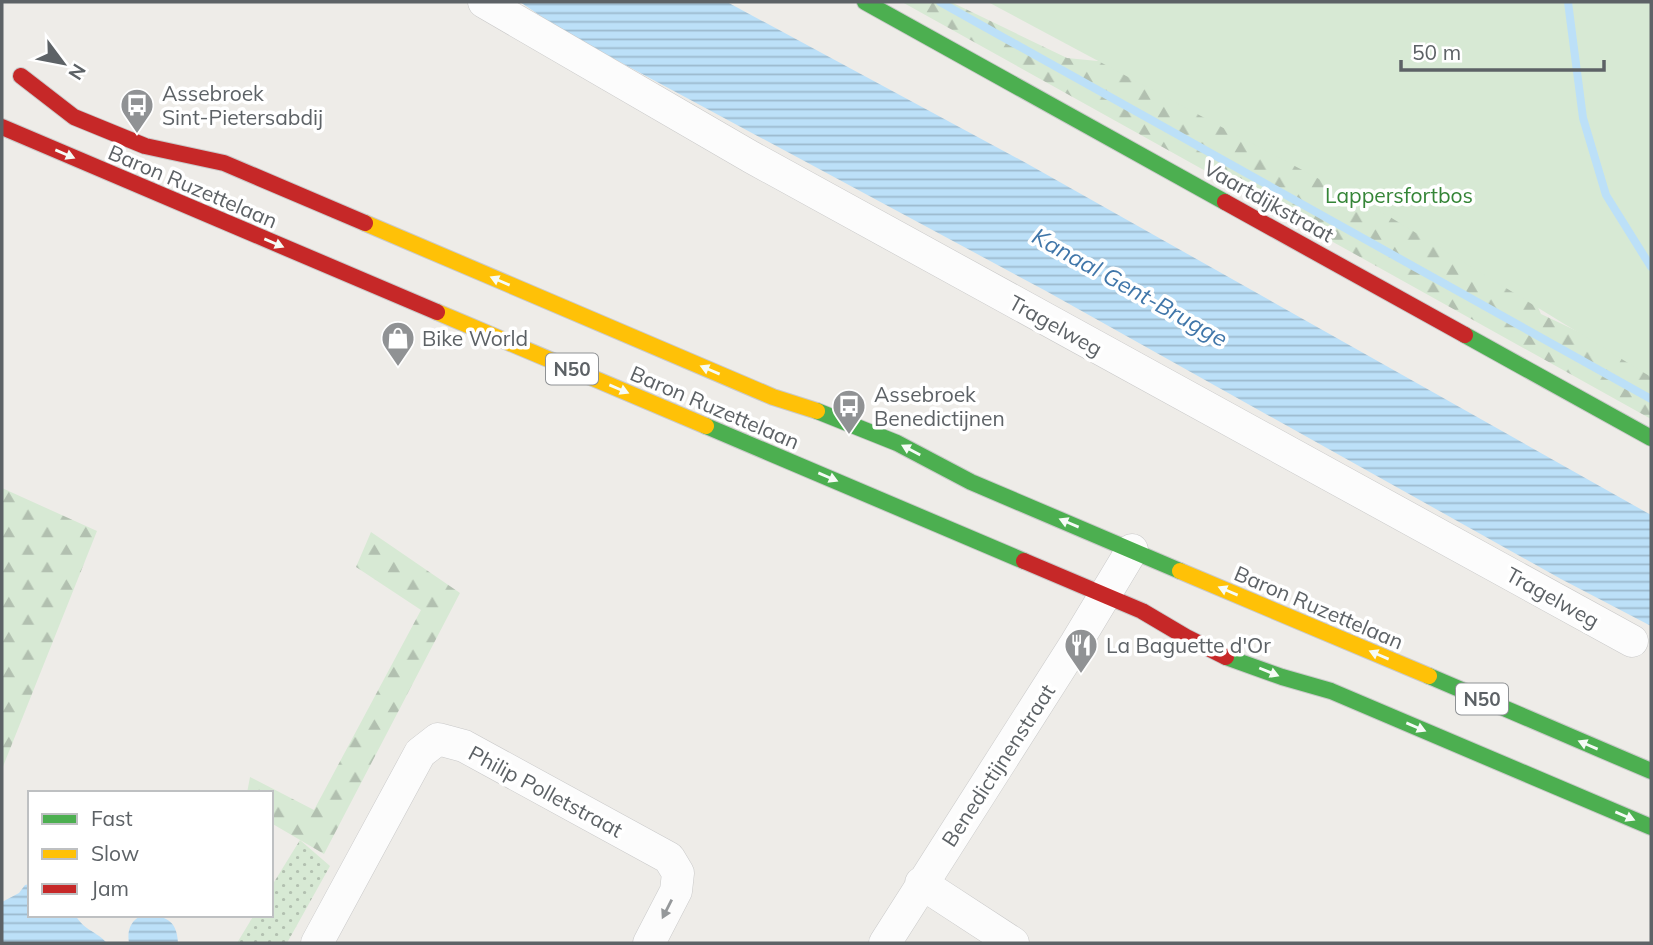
<svg xmlns="http://www.w3.org/2000/svg" width="1653" height="945" font-family="Mulish,sans-serif">
<style>
.grass{fill:url(#grass-dots)}
.forest{fill:url(#forest-firs)}
.green{fill:#d7e9d4}
.water{fill:url(#water-rules)}
.lines{fill:none;stroke-linecap:round;stroke-linejoin:round}
.stream{stroke:#bce0f8;stroke-width:8}
.street-casing{stroke:#c9c9c9;stroke-width:33}
.fast-casing{stroke:#cacaca;stroke-width:18}
.slow-casing{stroke:#cacaca;stroke-width:18}
.jam-casing{stroke:#cacaca;stroke-width:18}
.street{stroke:#fcfcfc;stroke-width:32}
.fast{stroke:#4caf50;stroke-width:16}
.slow{stroke:#ffc107;stroke-width:16}
.jam{stroke:#c62828;stroke-width:16}
.oneway{fill:#f6fbf6}
.oneway2{fill:#95989a}
.labels{text-anchor:middle;dominant-baseline:central;stroke-width:7;stroke-linejoin:round;paint-order:stroke}
.shield{fill:#fff;stroke:#8e9194;stroke-width:2}
.shield-label{font-size:19px;font-weight:bold;fill:#5d6266}
.poi-label{font-size:21px;fill:#5d6266;stroke:#fff;text-anchor:start}
.street-label{font-size:21px;fill:#5d6266;stroke:#fff}
.park-label{font-size:21px;fill:#358537;stroke:#fff}
.water-label{font-size:23px;font-style:italic;fill:#4076a9;stroke:#fff}
</style>
<defs>
<pattern id="grass-dots" width="8" height="8" patternUnits="userSpaceOnUse" patternTransform="scale(1.75)"><rect width="8" height="8" fill="#d7e9d4"/><path d="M2 2h.1M6 6h.1" fill="none" stroke="#b2c0b0" stroke-width="1.8" stroke-linecap="round"/></pattern>
<pattern id="forest-firs" width="22" height="20" patternUnits="userSpaceOnUse" patternTransform="scale(1.75)"><rect width="22" height="20" fill="#d7e9d4"/><path d="M5 1l3.5 6h-7zM16 11l3.5 6h-7z" fill="#b2c0b0"/></pattern>
<pattern id="water-rules" width="6" height="5" patternUnits="userSpaceOnUse" patternTransform="scale(1.75)"><rect width="6" height="5" fill="#bce0f8"/><path d="M0 2.5h6" fill="none" stroke="#9cb9cd"/></pattern>
</defs>
<rect width="100%" height="100%" fill="#eeece8"/>
<path class="grass" d="M300 840 330 866 287 943H237L254 915H271V887Z"/>
<path class="forest" d="M902 2H951L1067 58 1138 65 1501 226 1541 314 1581 333 1651 2V419Z
M2 488 97 531 2 769Z
M371 532 460 593 324 854 271 823V793H247L250 777 314 810 421 610 356 567Z"/>
<path class="green" d="M988 2H1651V377L1390 217Z"/>
<path class="water" d="M520 2H727L1026 163 1651 515V626L1561 579 1046 291 566 33Z
M30 884V915H75C85 931 96 931 107 943H2V902L19 893 25 885Z
M142 915C164 915 177 919 178 943H129C127 931 130 921 142 915Z"/>
<g class="lines">
<path class="stream" d="M940 2 1651 399
M1568 2 1583 118 1606 195 1651 267"/>
<defs>
<path id="street" d="M484 2 751 157 1632 641
M921 883 1013 943
M317 943 420 753 438 739 464 746 669 858 678 873 676 891 649 943
M885 943 1076 643 1132 550"/>
<path id="fast" d="M865 2 1225 202
M1465 335 1651 438
M817 411 897 443 971 482 1180 571
M706 426 1024 561
M1226 657 1282 677 1331 691 1651 827
M1429 676 1651 771"/>
<path id="slow" d="M365 223 773 397 817 411
M437 312 706 426
M1180 571 1429 676"/>
<path id="jam" d="M21 76 74 117 145 146 224 163 365 223
M2 127 437 312
M1225 202 1465 335
M1024 561 1142 611 1186 637 1226 657"/>
</defs>
<use href="#street" class="street-casing"/>
<use href="#fast" class="fast-casing"/>
<use href="#slow" class="slow-casing"/>
<use href="#jam" class="jam-casing"/>
<use href="#street" class="street"/>
<use href="#fast" class="fast"/>
<use href="#slow" class="slow"/>
<use href="#jam" class="jam"/>
</g>
<defs><path id="oneway-solid" d="M-6-.8H1V-3.2L6.5 0L1 3.2V.8H-6Z" transform="scale(1.75)"/></defs>
<g class="oneway">
<use href="#oneway-solid" transform="translate(65 154) rotate(23)"/>
<use href="#oneway-solid" transform="translate(274 243) rotate(23)"/>
<use href="#oneway-solid" transform="translate(500 281) rotate(-157)"/>
<use href="#oneway-solid" transform="translate(710 370) rotate(-157)"/>
<use href="#oneway-solid" transform="translate(619 389) rotate(23)"/>
<use href="#oneway-solid" transform="translate(911 450) rotate(-152)"/>
<use href="#oneway-solid" transform="translate(828 477) rotate(23)"/>
<use href="#oneway-solid" transform="translate(1069 523) rotate(-157)"/>
<use href="#oneway-solid" transform="translate(1228 591) rotate(-157)"/>
<use href="#oneway-solid" transform="translate(1379 655) rotate(-157)"/>
<use href="#oneway-solid" transform="translate(1269 672) rotate(22)"/>
<use href="#oneway-solid" transform="translate(1416 727) rotate(23)"/>
<use href="#oneway-solid" transform="translate(1588 745) rotate(-157)"/>
<use href="#oneway-solid" transform="translate(1625 816) rotate(23)"/>
</g>
<use class="oneway2" href="#oneway-solid" transform="translate(667 909) rotate(117)"/>
<defs>
<symbol id="bus-pin" viewBox="-11 -11 22 30"><path d="M0 17L-7.5 6A9.5 9.5 0 1 1 7.5 6Z" fill="#909294" stroke="#fff"/><path d="M-5-6H5V4H4V6H2V4H-2V6H-4V4H-5ZM-3.5-4V0h7V-4ZM-3.5 1.2v1.5H-2V1.2ZM2 1.2v1.5H3.5V1.2Z" fill="#fff"/></symbol>
<symbol id="shop-pin" viewBox="-11 -11 22 30"><path d="M0 17L-7.5 6A9.5 9.5 0 1 1 7.5 6Z" fill="#909294" stroke="#fff"/><path d="M-5-2.5h2.3a2.7 3.5 0 0 1 5.4 0H5L5.5 6h-11ZM-1.5-2.5h3a1.5 2.3 0 0 0-3 0Z" fill="#fff"/></symbol>
<symbol id="restaurant-pin" viewBox="-11 -11 22 30"><path d="M0 17L-7.5 6A9.5 9.5 0 1 1 7.5 6Z" fill="#909294" stroke="#fff"/><path d="M-5-6h1v4h1v-4h1v4h1v-4h1v5L-1.5 .5V6h-2V.5L-5-1ZM5-6V6H3V1.5H1.5Q1.5-4 5-6Z" fill="#fff"/></symbol>
</defs>
<g fill-rule="evenodd">
<use href="#bus-pin" x="118" y="86" width="38" height="52"/>
<use href="#shop-pin" x="379" y="319" width="38" height="52"/>
<use href="#bus-pin" x="830" y="387" width="38" height="52"/>
<use href="#restaurant-pin" x="1062" y="626" width="38" height="52"/>
</g>
<g class="labels">
<g class="shield">
<rect x="546" y="353.5" width="52" height="31" rx="5"/>
<rect x="1456" y="683.5" width="52" height="31" rx="5"/>
</g>
<g class="shield-label">
<text x="572" y="369">N50</text>
<text x="1482" y="699">N50</text>
</g>
<g class="poi-label">
<text x="162" y="93">Assebroek<tspan x="162" dy="24">Sint-Pietersabdij</tspan></text>
<text x="422" y="338">Bike World</text>
<text x="874" y="394">Assebroek<tspan x="874" dy="24">Benedictijnen</tspan></text>
<text x="1106" y="645">La Baguette d'Or</text>
</g>
<g class="street-label">
<text transform="translate(193 186) rotate(23)">Baron Ruzettelaan</text>
<text transform="translate(1269 201) rotate(29)">Vaartdijkstraat</text>
<text transform="translate(1056 325) rotate(29)">Tragelweg</text>
<text transform="translate(715 407) rotate(23)">Baron Ruzettelaan</text>
<text transform="translate(1553 597) rotate(29)">Tragelweg</text>
<text transform="translate(1319 607) rotate(23)">Baron Ruzettelaan</text>
<text transform="translate(998 765) rotate(-57)">Benedictijnenstraat</text>
<text transform="translate(546 791) rotate(28)">Philip Polletstraat</text>
</g>
<g class="park-label">
<text x="1399" y="195">Lappersfortbos</text>
</g>
<g class="water-label">
<text transform="translate(1130 287) rotate(29)">Kanaal Gent-Brugge</text>
</g>
</g>
<rect width="1653" height="945" fill="none" stroke="#5d6266" stroke-width="7"/>
<rect x="28" y="791" width="245" height="126" fill="#ffffff" stroke="#bec0c2" stroke-width="2"/>
<rect x="42" y="814" width="35" height="10" fill="#4caf50" stroke="#bec0c2" stroke-width="2"/>
<text x="91" y="826" font-size="21" fill="#5d6266">Fast</text>
<rect x="42" y="849" width="35" height="10" fill="#ffc107" stroke="#bec0c2" stroke-width="2"/>
<text x="91" y="861" font-size="21" fill="#5d6266">Slow</text>
<rect x="42" y="884" width="35" height="10" fill="#c62828" stroke="#bec0c2" stroke-width="2"/>
<text x="91" y="896" font-size="21" fill="#5d6266">Jam</text>
<g transform="translate(63 63) rotate(122)" stroke="#ffffff" stroke-width="5" paint-order="stroke">
<path d="M0-5L12 26L0 18L-12 26Z" fill="#5d6266"/>
<text y="-10" font-size="19" font-weight="bold" text-anchor="middle" fill="#5d6266">N</text>
</g>
<path d="M1401 60v10h203v-10" fill="none" stroke="#5d6266" stroke-width="3.5"/>
<text x="1412" y="60" font-size="21" fill="#5d6266" stroke="#ffffff" stroke-width="5" paint-order="stroke">50 m</text>
</svg>
